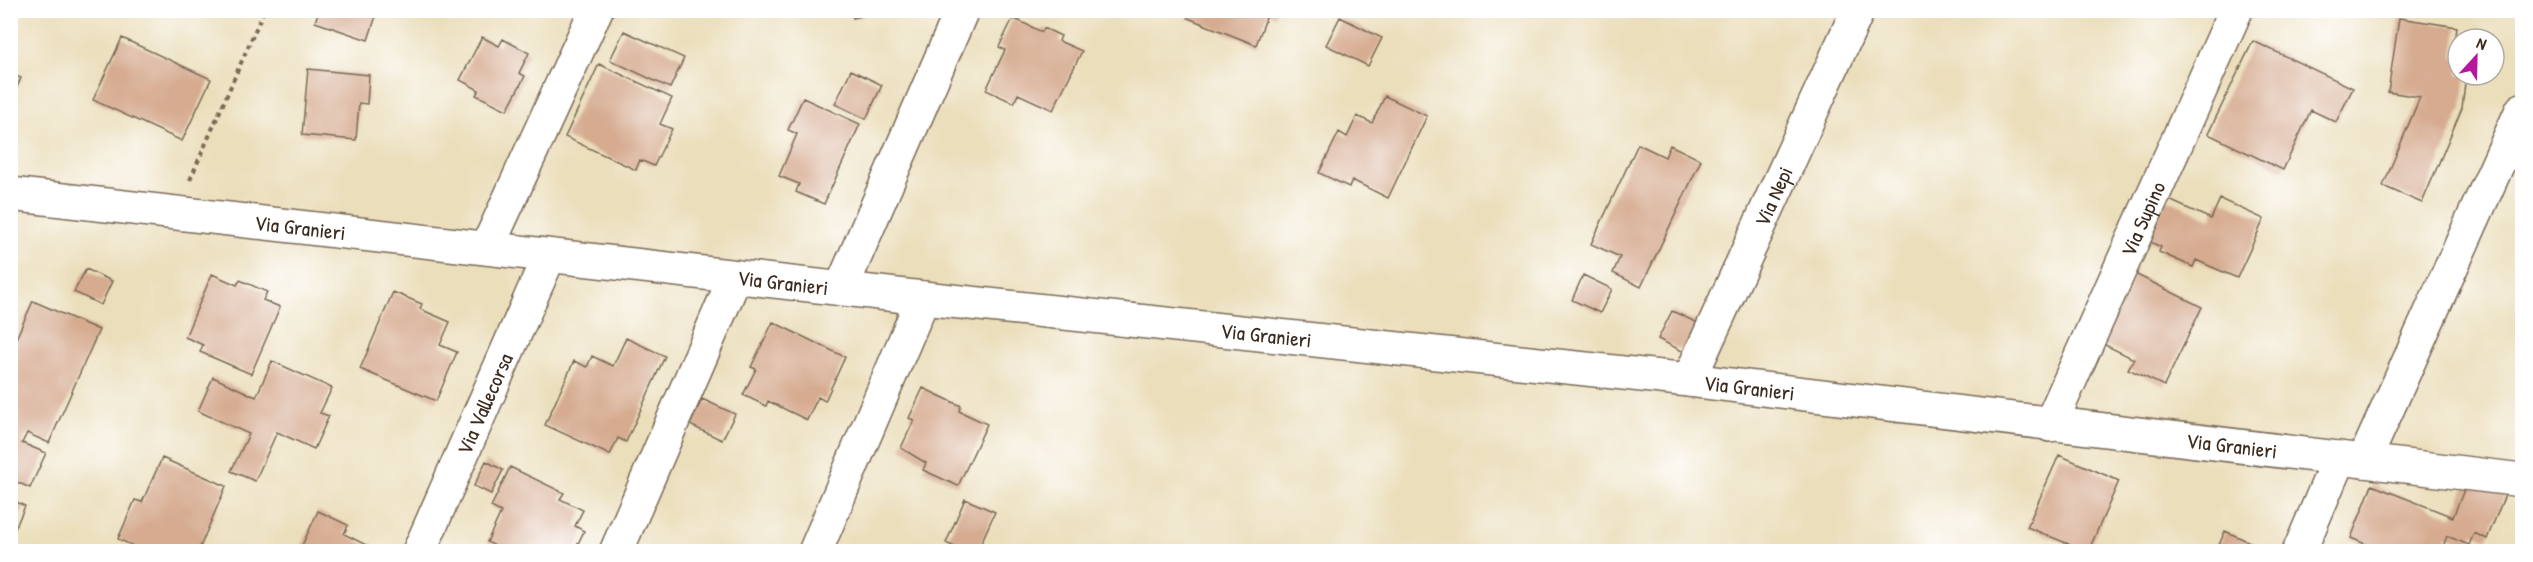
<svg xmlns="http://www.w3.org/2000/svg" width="2533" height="562" font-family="'Patrick Hand',sans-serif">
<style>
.building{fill:#d6ab90}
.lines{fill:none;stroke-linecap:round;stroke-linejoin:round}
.minor-casing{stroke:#796955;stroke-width:36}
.path{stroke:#796955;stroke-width:4;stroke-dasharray:4.5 4.5;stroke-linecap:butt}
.minor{stroke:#fff;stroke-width:33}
.labels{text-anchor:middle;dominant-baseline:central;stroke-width:4.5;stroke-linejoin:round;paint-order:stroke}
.street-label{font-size:21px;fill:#3b2a1e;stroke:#fff}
</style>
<rect width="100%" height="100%" fill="#fff"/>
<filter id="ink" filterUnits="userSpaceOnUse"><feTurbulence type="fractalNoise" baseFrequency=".0167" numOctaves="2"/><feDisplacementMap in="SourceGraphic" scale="12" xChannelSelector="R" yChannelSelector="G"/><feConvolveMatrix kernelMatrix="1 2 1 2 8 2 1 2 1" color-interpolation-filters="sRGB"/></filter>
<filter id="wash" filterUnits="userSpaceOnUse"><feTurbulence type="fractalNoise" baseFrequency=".008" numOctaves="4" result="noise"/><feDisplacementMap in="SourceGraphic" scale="24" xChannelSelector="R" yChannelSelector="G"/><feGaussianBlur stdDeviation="1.35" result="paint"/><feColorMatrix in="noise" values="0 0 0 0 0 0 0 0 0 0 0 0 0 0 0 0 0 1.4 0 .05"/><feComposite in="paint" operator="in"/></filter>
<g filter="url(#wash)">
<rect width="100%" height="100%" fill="#ebdebb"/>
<g id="blocks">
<path class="building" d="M319 10H378L368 40 315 22Z
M851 10H880V11L853 18Z
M1191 10H1277L1275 16 1268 13 1256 45 1188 18Z
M1340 17 1382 38 1368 66 1326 45Z
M1013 18 1042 32 1044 28 1061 36 1059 41 1082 51 1053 110 1018 94 1014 103 986 90 1005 50 999 47Z
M2399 18 2457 27 2453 58 2458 59V75H2466L2462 108 2422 203 2383 186 2420 97 2388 92Z
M624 31 684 58 670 88 610 60Z
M482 37 499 46 503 39 529 53 519 73 525 76 507 110 476 95 479 90 460 80Z
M122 38 211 79 182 141 93 100Z
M2253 41 2353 88 2336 122 2311 110 2283 170 2208 134Z
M599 64 672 98 660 124 672 129 654 166 640 160 636 170 565 137Z
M308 69 369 75 367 104 359 103 356 140 302 135Z
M851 70 882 85 866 119 835 104Z
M10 73 21 78 10 102Z
M1385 96 1427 116 1388 198 1352 180 1349 187 1319 173 1339 132 1347 137 1357 116 1372 123Z
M803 98 860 124 824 204 796 192 799 184 779 176 797 134 788 130Z
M1638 144 1665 157 1670 145 1701 160 1641 287 1613 273 1620 257 1591 244Z
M2167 199 2211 219 2220 199 2264 219 2237 278 2196 260 2193 267 2159 252 2161 247 2148 241Z
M86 269 112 281 101 305 74 292Z
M212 274 237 285 240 280 267 292 263 300 280 307 251 374 200 352 203 345 185 337Z
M2135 274 2202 307 2164 386 2128 369 2134 359 2101 343Z
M1583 275 1612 289 1600 313 1572 300Z
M393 292 422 304 420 309 450 322 440 345 457 352 436 401 360 369Z
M33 301 99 330 49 443 27 433 22 443 46 453 30 488 10 479V352Z
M1672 311 1698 323 1684 352 1658 339Z
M773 322 845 357 825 401 818 397 807 420 768 401 766 406 743 395 756 369 751 367Z
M626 338 665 356 626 442 618 438 610 455 545 425 574 361 587 367 592 356 613 366Z
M272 361 332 388 320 413 329 416 314 449 277 432 255 481 231 471 249 434 198 411 213 377 256 397Z
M923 388 961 406 959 411 987 424 958 486 923 470 926 463 901 448 914 420 909 418Z
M702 399 735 414 722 440 690 425Z
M2059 455 2119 481 2088 552 2027 527Z
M162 458 226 486 198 552H146L118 539 135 500 142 502Z
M486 461 503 470 491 494 474 486Z
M510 467 564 493 560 499 583 510 575 526 584 531 574 552H507L487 542 501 512 491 507Z
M2468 480 2505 495 2487 539 2474 533 2469 545 2447 536 2441 552H2384L2351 538 2372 485 2453 517Z
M10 499 25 506 10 540Z
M965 499 995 512 977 552H965L946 543Z
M318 511 348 525 344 534 374 549 373 552H299Z
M2225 531 2254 544 2251 552H2216Z"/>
</g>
</g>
<g filter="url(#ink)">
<use href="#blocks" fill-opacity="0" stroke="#796955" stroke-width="1.5"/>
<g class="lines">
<defs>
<g id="minor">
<path id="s1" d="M10 194 923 298 1689 380 2522 480"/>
<path d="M487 248 596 10"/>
<path d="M841 289 962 10"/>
<path id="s2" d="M1689 380 1858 10"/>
<path id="s3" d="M2050 425 2236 10"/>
<path d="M2364 461 2522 110"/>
<path id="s4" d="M419 552 549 256"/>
<path d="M616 552 735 277"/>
<path d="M815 552 923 298"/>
<path d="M2299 552 2339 458"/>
</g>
</defs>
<use href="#minor" class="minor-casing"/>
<path class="path" d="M190 180 264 10"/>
<use href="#minor" class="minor"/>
</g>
</g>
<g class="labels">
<g class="street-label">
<text stroke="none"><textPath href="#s2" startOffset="202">Via Nepi</textPath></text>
<text stroke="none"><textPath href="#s3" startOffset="226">Via Supino</textPath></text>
<text stroke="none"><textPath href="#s1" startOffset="292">Via Granieri</textPath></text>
<text stroke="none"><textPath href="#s1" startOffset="778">Via Granieri</textPath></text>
<text stroke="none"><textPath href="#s1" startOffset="1264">Via Granieri</textPath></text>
<text stroke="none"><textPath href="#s1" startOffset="1750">Via Granieri</textPath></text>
<text stroke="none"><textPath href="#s4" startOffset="162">Via Vallecorsa</textPath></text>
<text stroke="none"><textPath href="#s1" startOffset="2236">Via Granieri</textPath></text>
</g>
</g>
<rect width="2533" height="562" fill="none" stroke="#fff" stroke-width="36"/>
<g transform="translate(2476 57) rotate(22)"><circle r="28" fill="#ffffff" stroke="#b1aaa5" stroke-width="1.5"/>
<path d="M0-4.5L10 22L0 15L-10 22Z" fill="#b5179e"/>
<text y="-9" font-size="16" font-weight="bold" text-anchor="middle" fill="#3b2a1e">N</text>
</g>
</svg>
